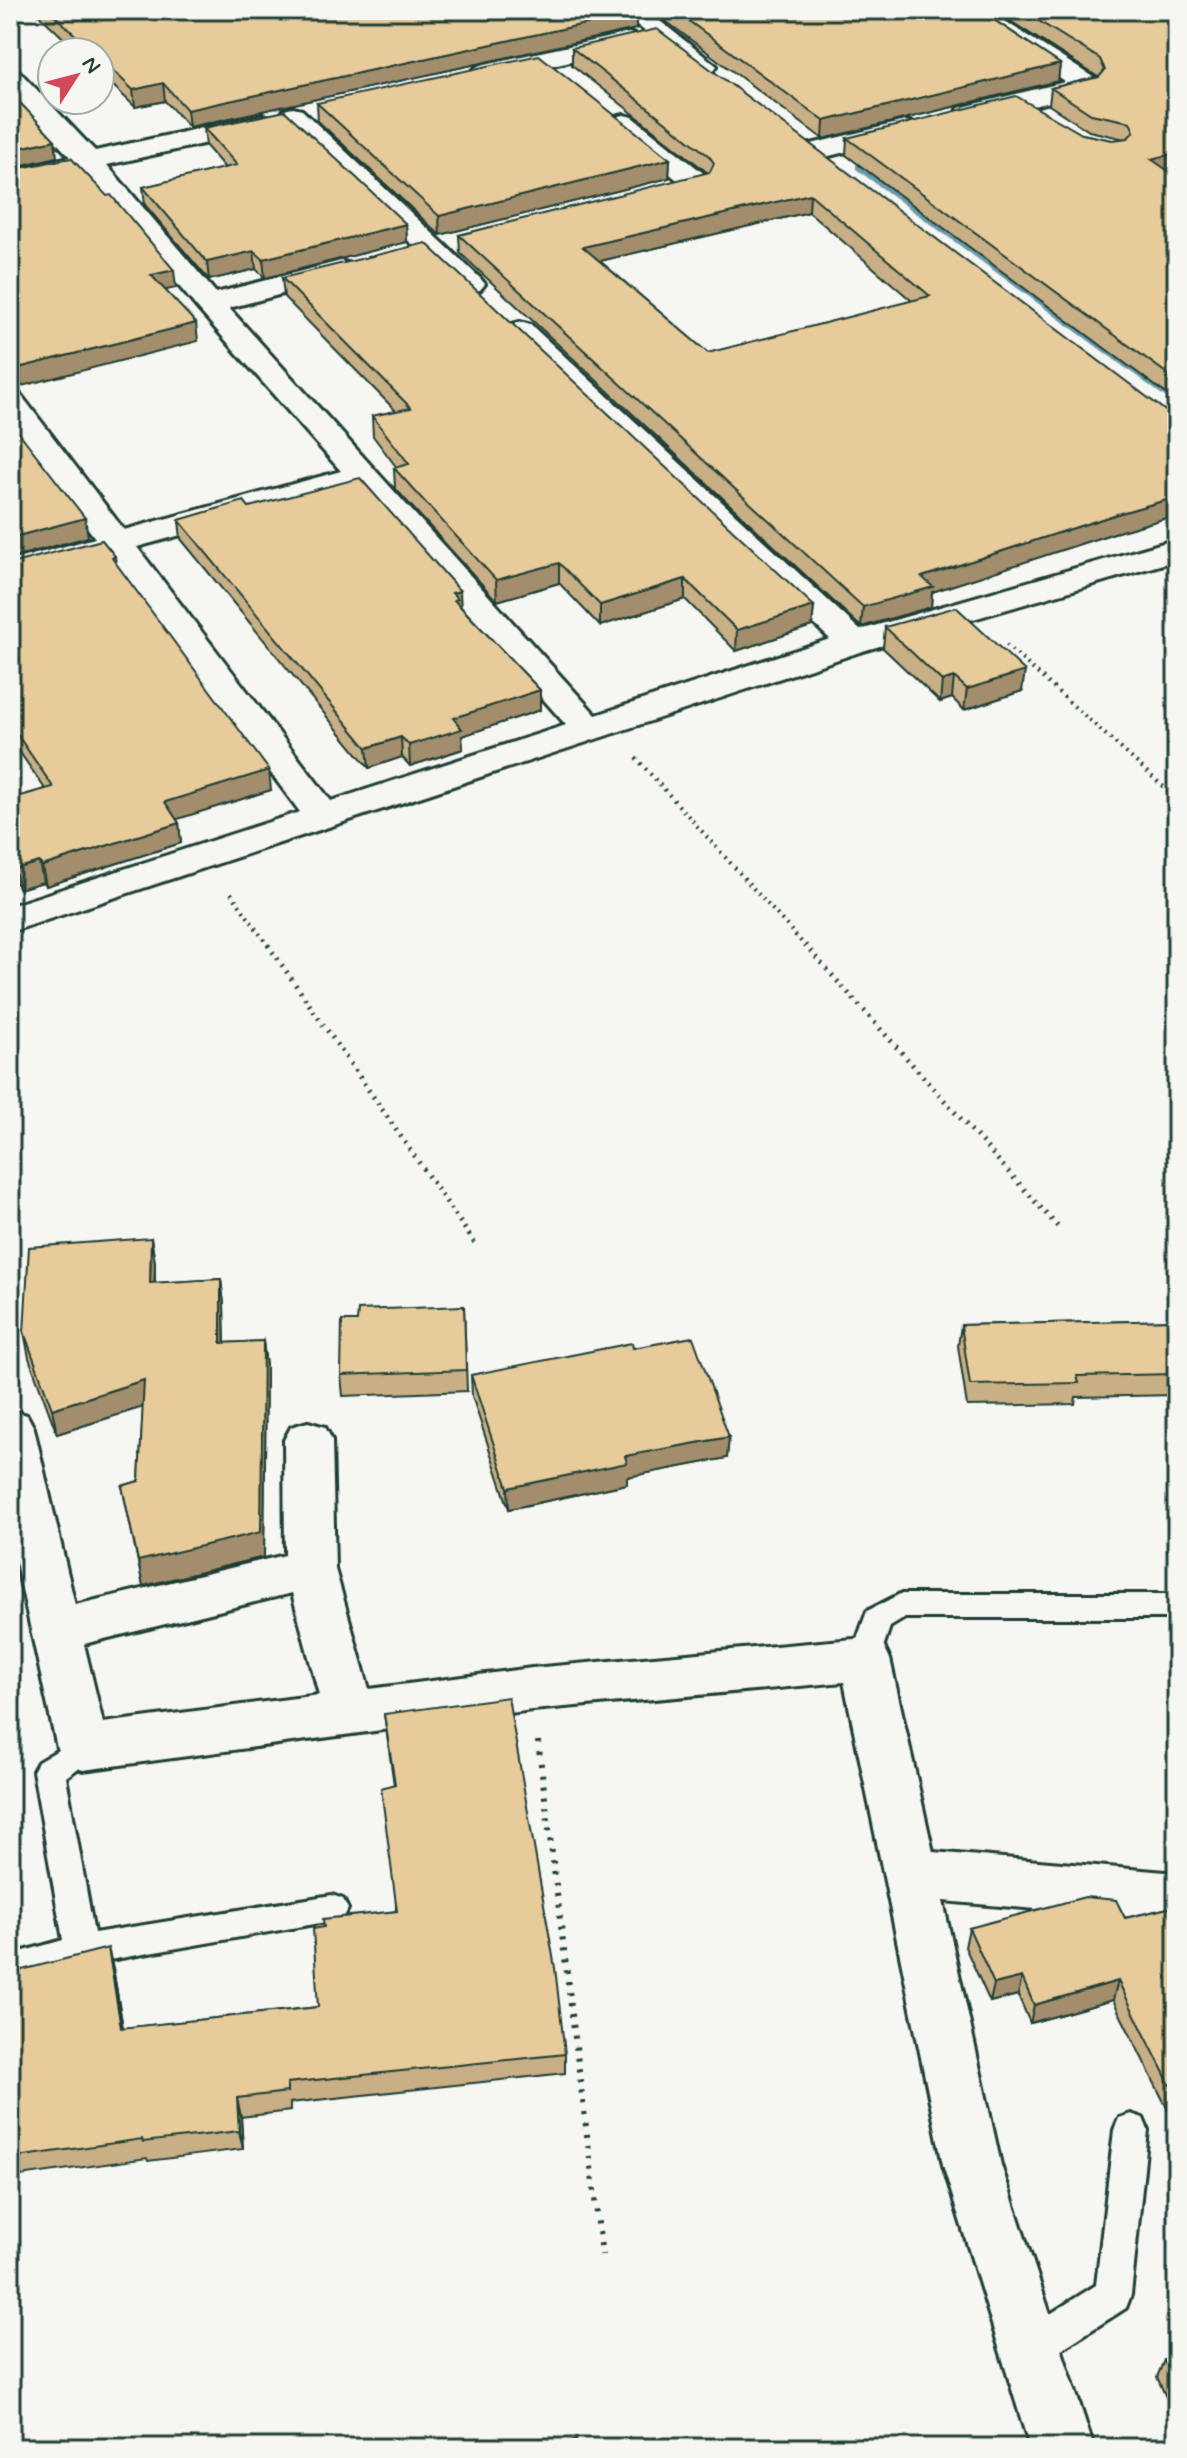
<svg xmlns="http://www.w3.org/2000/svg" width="1187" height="2458" font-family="Mynerve,sans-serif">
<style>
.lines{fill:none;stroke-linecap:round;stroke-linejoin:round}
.stream{fill:#699bad;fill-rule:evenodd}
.service-casing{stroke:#1f3d34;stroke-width:6}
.minor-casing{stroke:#1f3d34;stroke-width:6}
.path-far2{stroke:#1f3d34;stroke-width:4;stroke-dasharray:2 5;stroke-linecap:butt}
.path-far1{stroke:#1f3d34;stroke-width:5;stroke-dasharray:2 6;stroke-linecap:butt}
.path{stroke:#1f3d34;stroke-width:6;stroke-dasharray:3 8;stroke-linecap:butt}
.service{fill:#f6f6f2;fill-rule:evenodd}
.minor{fill:#f6f6f2;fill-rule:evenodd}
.wall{fill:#c8af85;stroke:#1f3d34;stroke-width:2;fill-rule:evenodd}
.shaded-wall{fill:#a28e6c;stroke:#1f3d34;stroke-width:2}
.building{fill:#e8cb9b;stroke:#1f3d34;stroke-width:2;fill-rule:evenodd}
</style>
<rect width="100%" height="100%" fill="#f6f6f2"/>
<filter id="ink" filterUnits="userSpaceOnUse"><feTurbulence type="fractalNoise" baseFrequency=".0125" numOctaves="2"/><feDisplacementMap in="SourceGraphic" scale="16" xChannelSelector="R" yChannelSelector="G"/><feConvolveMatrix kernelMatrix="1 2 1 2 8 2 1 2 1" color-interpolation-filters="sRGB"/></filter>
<g filter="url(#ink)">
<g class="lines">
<path class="stream" d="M856 165H864L1177 396V406L856 169Z"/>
<defs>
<path id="service" d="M900 1594H1177V1618H905L890 1627 876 1668 865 1671 854 1668 850 1659 867 1611Z
M83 1735 94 1739 98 1748 94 1757 66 1777 94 1933 332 1895 343 1899 348 1909 343 1919 81 1965 10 1985V1955L63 1940 33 1771 38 1762Z
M1131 2114 1143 2118 1148 2130 1131 2295 1126 2308 1043 2361 1030 2366 1017 2361 1012 2348 1017 2335 1096 2285 1114 2130 1119 2118Z"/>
<path id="minor" d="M618 10H646L717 66 713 71H695Z
M958 10H987L1096 79 1100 85 1096 91 1087 93 968 122 959 120 955 114 959 108 1065 82Z
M629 33 638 36 642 41 638 46 485 80 476 77 472 72 476 67 485 64Z
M10 69 19 71 95 151 262 115 271 117 275 123 271 129 107 165 216 293 341 261 351 264 356 270 351 276 229 308 596 715 830 639 509 337 505 331 509 325 520 322 531 325 860 630 1177 539V560L866 650 10 932V906L300 812 108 555 10 581V561L95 538 10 423V393L21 395 124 530 341 471 199 310 82 170 10 186V170L70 157 10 92ZM356 487 566 725 331 801 137 547Z
M293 108 302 110 480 278 485 284 480 290 470 293 460 290 284 122 280 116 284 110Z
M624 115 633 117 707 176 711 182 707 188 697 190 687 188 615 129 611 123 615 117Z
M905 121 914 123 918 129 914 135 817 159 807 157 803 151 807 145Z
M10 1410 27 1415 34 1428 75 1605 285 1555 284 1440 291 1427 308 1422 325 1427 332 1440 335 1569 369 1689 532 1668 865 1638 883 1644 890 1659 933 1852 1177 1873V1921L943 1901 1001 2165 1094 2448H1030L943 2165 844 1682 532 1710 83 1770 65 1764 57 1748 10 1535ZM292 1593 319 1695 103 1723 84 1644Z"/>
</defs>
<use href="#service" class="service-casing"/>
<use href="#minor" class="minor-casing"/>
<path class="path-far2" d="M1006 645 1177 799
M636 758 806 947
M231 893 269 947"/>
<path class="path-far1" d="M268 945 476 1245
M805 945 1058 1227"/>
<path class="path" d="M538 1741 602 2255
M574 2439 577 2448"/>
<use href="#service" class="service"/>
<use href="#minor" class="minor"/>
</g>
<path class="wall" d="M34 10H633L636 13V29L189 127 165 101 135 107 100 73V52H78Z
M651 10H979L1060 64 1058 81 823 139Z
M993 10H1088L1103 19 1177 10V170L1169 172 1177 177V402L846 155 847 138 1082 134 1112 140 1125 139 1089 131 1049 105 1051 88 1098 77Z
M572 48 1167 412 1177 413V515L1114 533 932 592 931 607 861 627 460 253 459 235 708 173 572 65ZM809 212 912 301 708 353 600 261Z
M317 103 670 159 669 178 440 235 318 121Z
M204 128 406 224 407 242 265 278 256 269 209 280 145 205 143 187 225 168 206 146Z
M282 278 814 606 812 626 736 651 685 599 600 626 559 583 497 601 395 488 394 468H397L373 436 372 416 396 411 284 297Z
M249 507 461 607 540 690V710L462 736 463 749 410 766 402 757 369 768 181 539 179 520Z
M115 556 116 564 271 790 176 819 179 823 181 843 46 886 43 882 19 889 10 873V799L45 789 10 738V564Z
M885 627 1022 691 964 710 952 698 940 702 883 648Z
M151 1238 155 1263V1283L221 1279 224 1304 225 1343 263 1341 266 1366 264 1557 143 1586 122 1486 139 1481 143 1407 57 1434 29 1358 24 1332Z
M464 1306 467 1391 343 1396 341 1375 357 1321Z
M1177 1320V1395L1076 1397 1075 1404 967 1406 958 1346 961 1325Z
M633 1348 729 1437 727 1458 627 1477V1484L509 1509 472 1396 471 1375Z
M384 1714 565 2054V2073L290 2103V2111L241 2117 243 2149 148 2161 147 2158 13 2177 18 2198 10 2201V1973L113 1968 123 2028 318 2007 324 1927 396 1911 394 1785Z
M1177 1906V2128L1113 2000 1030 2023 1018 1995 990 2002 965 1947 969 1928 1125 1918Z
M1177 2355V2422L1157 2377 1164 2360Z"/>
<path class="shaded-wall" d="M636 13V29L189 127 187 110Z
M1060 64 1058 81 823 139 824 121Z
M163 83 165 101 135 107 133 90Z
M55 140 57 157 10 168V150Z
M1177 153V170L1149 177 1151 159Z
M670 159 669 178 440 235 439 216Z
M810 194 809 212 583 265V247Z
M406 224 407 242 265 278 263 259Z
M254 251 256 269 209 280 207 262Z
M174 270 176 288 153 293 151 275Z
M196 323 198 341 10 389V370Z
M1177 497V515L1114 533 932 592 931 607 861 627 863 607 922 577 1117 514Z
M85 518 88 537 10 558V538Z
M559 563V583L497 601 496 580Z
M685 579V599L600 626V605Z
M460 591 461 611 455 612 452 593Z
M814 606 812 626 736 651 737 630Z
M1025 671 1022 691 964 710 967 689Z
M954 677 952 698 940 702 942 681Z
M540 690V710L462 736 463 749 410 766 409 745 453 718Z
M401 737 402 757 369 768 367 748Z
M269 770 271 790 168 822 165 802Z
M179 823 181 843 46 886 42 866Z
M39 862 43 882 19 889 15 869Z
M151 1238 155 1263 154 1309 150 1283Z
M221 1279 224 1304 225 1368 221 1343Z
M263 1341 266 1366 264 1557 143 1586 138 1561Z
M144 1380 149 1405 57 1434 52 1409Z
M729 1437 727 1458 627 1477V1484L509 1509 508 1488 625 1456Z
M108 1948 113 1968 126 2047 121 2028Z
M1022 1977 1018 1995 990 2002 994 1984Z
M1118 1981 1113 2000 1030 2023 1034 2005Z
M237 2098 241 2117 243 2149 239 2131Z
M10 2168 18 2198 10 2201Z"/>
<path class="building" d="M49 10H633L636 13 187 110 163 83 133 90 100 58V52H93Z
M674 10H979L1060 64 824 121Z
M1021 10H1088L1103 19 1143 10H1177V153L1151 159 1177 177V381L847 138 1016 96 1082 134 1112 140 1128 138 1134 131 1130 122 1091 114 1051 88 1099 77 1105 70 1100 59Z
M657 29 1167 412 1177 413V497L1117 514 922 577 933 587 863 607 459 235 710 172 714 163 709 156 572 48ZM810 194 930 296 708 353 583 247Z
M539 55 670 159 439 216 317 103Z
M10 92 55 140 10 150Z
M285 111 406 224 263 259 254 251 207 262 143 187 237 165 204 128Z
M71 158 107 196 111 195 174 270 151 275 196 323 10 370V170Z
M426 243 814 606 737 630 685 579 600 605 559 563 496 580 394 468 409 464 372 416 411 408 282 278Z
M10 421 85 518 10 538Z
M360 478 460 591 452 593 458 599 454 600 540 690 453 718 462 729 409 745 401 737 367 748 179 520 244 501 249 507Z
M102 540 115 556 112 558 269 770 165 802 179 823 42 866 39 862 15 869 10 860V799L53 787 10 724V564Z
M956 607 1025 671 967 689 954 677 942 681 885 627Z
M151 1238 150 1283 221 1279V1343L263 1341 261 1532 138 1561 122 1486 139 1481 144 1380 52 1409 24 1332 29 1247Z
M464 1306 466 1370 341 1375 342 1321H357L358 1310Z
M1177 1320V1374L1077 1376 1079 1383 970 1385 961 1325Z
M693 1337 729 1437 625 1456 627 1463 508 1488 471 1375 632 1343 633 1348Z
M508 1697 555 1968 565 2054 287 2083V2092L237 2098 239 2131 143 2142 142 2139 10 2158V1973L108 1948 121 2028 318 2007 313 1929 324 1927 323 1919 397 1911 381 1788 395 1784 384 1714Z
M1085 1897 1116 1900 1125 1918 1177 1906V2099L1118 1981 1034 2005 1022 1977 994 1984 969 1928Z
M1177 2355V2390L1164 2360Z"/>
</g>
<rect width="1187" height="2458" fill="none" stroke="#f6f6f2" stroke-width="40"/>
<rect x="20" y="20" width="1147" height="2418" fill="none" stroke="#1f3d34" stroke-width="3" filter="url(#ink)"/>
<g transform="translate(76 76) rotate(54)"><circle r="38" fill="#f6f6f2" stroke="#a0aca6" stroke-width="2"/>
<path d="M0-6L14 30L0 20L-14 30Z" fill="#d1495b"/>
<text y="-12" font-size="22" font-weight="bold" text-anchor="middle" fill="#1f3d34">N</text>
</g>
</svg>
